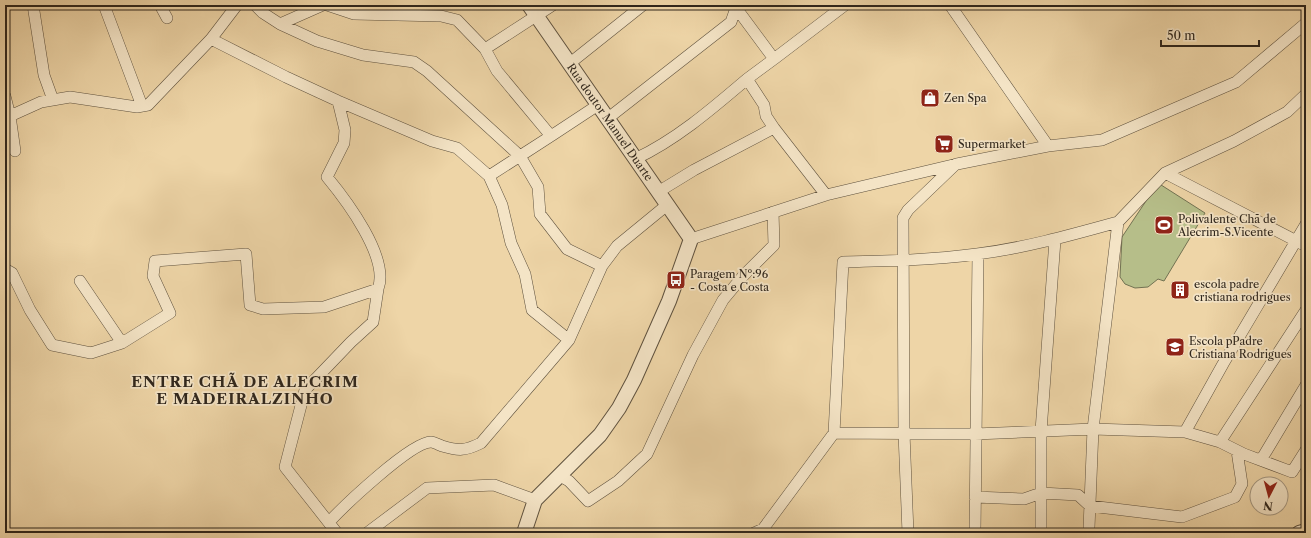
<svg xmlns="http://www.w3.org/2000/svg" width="1311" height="538" font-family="'Libre Caslon Text',serif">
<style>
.green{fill:#b6be89;stroke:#727252}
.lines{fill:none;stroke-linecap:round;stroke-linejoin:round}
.minor-casing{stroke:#5f523f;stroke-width:12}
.tertiary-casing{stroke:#5f523f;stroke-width:16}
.minor{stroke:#f4e4c6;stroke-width:11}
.tertiary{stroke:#f4e4c6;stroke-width:14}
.labels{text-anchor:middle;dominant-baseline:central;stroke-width:3.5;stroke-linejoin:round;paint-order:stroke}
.poi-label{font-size:11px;fill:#2f261c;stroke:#f4e4c6;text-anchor:start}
.street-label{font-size:11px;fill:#2f261c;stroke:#f4e4c6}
.district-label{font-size:15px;font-weight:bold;letter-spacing:1px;fill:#2f261c;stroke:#f4e4c6}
</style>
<rect width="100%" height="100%" fill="#eed5a7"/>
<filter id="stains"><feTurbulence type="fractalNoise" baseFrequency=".005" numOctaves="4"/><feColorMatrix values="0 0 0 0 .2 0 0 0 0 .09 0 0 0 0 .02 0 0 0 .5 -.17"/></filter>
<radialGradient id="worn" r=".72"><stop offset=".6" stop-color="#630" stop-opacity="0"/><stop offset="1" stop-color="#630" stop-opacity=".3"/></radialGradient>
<path class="green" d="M1158 183 1205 213 1164 281 1158 279 1148 287 1135 288 1125 284 1120 277 1122 237Z"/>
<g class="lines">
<defs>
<path id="minor" d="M33 5 44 75 53 100
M104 5 142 106
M160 5 167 18
M255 5 263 13 280 24 323 5
M327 5 354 14 441 16 457 20 485 49 553 5
M950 5 1048 146
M737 9 774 59 747 79 764 105 766 116 774 128
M280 24 317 41 363 55 414 62 427 71 520 156 538 187 540 214 567 249 602 266
M211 39 286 77 338 101 432 141 457 148 489 176 551 136
M485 49 497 71 551 136 598 105
M774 59 845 5
M569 64 643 5
M5 96 10 116
M338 101 345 130 344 143 327 177C346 200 390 258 378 289
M607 119 731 22 737 5
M15 151 10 116 41 102 70 97 137 107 148 105 211 39 237 5
M635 159C676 140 713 108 747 79
M1165 173 1306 246
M489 176 502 205 511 243 525 274 532 310 569 340
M658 192 694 170 774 128 826 195
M1118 222 1165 173 1234 141 1287 112 1306 94
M691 239 826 195 957 164 1048 146 1102 140 1236 82 1306 23
M5 269 12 273 30 310 52 345 91 353 122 343 170 313 153 276 155 261 246 254 250 305 263 309 324 307 378 289 373 322 351 342 305 390 285 467 337 533
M80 281 122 343
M1185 432 1223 364 1306 224
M834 433 975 434 1093 429 1185 432 1220 442 1244 454 1292 472 1306 450
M1220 442 1306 310
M1261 460 1306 385
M560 476 569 481 588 501 618 481 647 454 693 355 723 300 743 276 774 245 773 212
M975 497 1024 499 1041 493 1078 495 1090 506 1182 517 1235 497 1242 484 1237 451
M329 522C344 506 411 442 431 442 434 442 439 445 442 446 459 451 465 451 481 443L569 340 602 266 617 246 667 205
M367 533 427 488 494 485 535 500
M754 533 763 529 834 433 843 262C888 261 933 260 977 254 1025 248 1071 235 1118 222L1093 429 1089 528
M908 533 904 433 903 218 908 210 956 164
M975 533 978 254
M1041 533V431L1055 240"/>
<path id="tertiary" d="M524 533 535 500 600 435 619 408 634 380 669 301 691 239 529 5
M1299 533 1306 531"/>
</defs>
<use href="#minor" class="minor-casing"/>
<use href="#tertiary" class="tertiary-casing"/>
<use href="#minor" class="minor"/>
<use href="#tertiary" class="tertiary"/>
</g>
<defs>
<symbol id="shop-square" viewBox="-11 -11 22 22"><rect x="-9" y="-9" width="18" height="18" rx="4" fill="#8f2418" stroke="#f4e4c6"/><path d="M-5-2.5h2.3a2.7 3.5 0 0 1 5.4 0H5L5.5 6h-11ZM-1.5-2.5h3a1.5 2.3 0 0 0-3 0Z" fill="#fff"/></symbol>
<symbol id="supermarket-square" viewBox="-11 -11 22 22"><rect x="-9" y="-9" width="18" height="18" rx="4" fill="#8f2418" stroke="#f4e4c6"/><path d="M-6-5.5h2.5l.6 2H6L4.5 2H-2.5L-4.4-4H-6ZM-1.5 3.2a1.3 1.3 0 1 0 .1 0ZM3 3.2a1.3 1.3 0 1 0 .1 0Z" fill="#fff"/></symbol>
<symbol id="stadium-square" viewBox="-11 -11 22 22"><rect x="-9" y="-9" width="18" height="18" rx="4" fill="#8f2418" stroke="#f4e4c6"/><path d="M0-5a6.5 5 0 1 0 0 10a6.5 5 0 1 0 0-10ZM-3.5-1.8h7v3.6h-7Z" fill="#fff"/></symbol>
<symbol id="bus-square" viewBox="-11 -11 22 22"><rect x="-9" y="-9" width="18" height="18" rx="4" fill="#8f2418" stroke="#f4e4c6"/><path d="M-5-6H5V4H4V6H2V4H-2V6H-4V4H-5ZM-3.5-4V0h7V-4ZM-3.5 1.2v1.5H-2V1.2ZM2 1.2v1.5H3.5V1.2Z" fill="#fff"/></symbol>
<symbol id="building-square" viewBox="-11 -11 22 22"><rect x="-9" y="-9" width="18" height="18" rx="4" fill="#8f2418" stroke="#f4e4c6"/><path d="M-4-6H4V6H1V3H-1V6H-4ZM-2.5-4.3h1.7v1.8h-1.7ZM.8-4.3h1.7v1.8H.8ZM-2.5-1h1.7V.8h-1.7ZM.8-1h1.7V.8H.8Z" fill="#fff"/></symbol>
<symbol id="university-square" viewBox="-11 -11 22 22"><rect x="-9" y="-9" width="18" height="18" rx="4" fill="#8f2418" stroke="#f4e4c6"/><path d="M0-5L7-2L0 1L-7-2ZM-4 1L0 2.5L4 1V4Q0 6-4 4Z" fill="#fff"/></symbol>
</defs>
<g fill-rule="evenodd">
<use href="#shop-square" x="919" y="87" width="22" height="22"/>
<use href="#supermarket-square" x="933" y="133" width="22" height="22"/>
<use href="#stadium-square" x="1153" y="214" width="22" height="22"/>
<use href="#bus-square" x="665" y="269" width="22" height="22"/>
<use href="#building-square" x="1169" y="279" width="22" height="22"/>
<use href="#university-square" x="1164" y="336" width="22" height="22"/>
</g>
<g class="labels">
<g class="poi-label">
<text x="944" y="98">Zen Spa</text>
<text x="958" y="144">Supermarket</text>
<text x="1178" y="219">Polivalente Chã de<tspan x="1178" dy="13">Alecrim-S.Vicente</tspan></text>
<text x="690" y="274">Paragem Nº:96<tspan x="690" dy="13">- Costa e Costa</tspan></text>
<text x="1194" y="284">escola padre<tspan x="1194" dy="13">cristiana rodrigues</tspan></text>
<text x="1189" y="341">Escola pPadre<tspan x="1189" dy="13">Cristiana Rodrigues</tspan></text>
</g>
<g class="street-label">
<text transform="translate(610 122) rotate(55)">Rua doutor Manuel Duarte</text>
</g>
<g class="district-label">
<text x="245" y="381">ENTRE CHÃ DE ALECRIM<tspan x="245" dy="17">E MADEIRALZINHO</tspan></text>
</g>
</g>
<rect width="1311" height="538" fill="none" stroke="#eed5a7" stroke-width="20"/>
<rect x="6" y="6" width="1299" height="526" fill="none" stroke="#2f261c" stroke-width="2"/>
<rect x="10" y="10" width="1291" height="518" fill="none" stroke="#2f261c"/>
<g transform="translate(1269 496) rotate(186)"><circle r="19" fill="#f4e4c6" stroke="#a59882"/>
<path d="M0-3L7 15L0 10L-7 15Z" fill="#8f2418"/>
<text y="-6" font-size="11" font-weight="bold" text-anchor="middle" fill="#2f261c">N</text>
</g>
<path d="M1161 40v6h98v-6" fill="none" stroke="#2f261c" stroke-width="2"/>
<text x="1167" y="40" font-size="12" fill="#2f261c" stroke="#f4e4c6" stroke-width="3" paint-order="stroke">50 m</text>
<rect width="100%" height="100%" filter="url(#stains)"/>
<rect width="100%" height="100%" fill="url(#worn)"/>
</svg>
